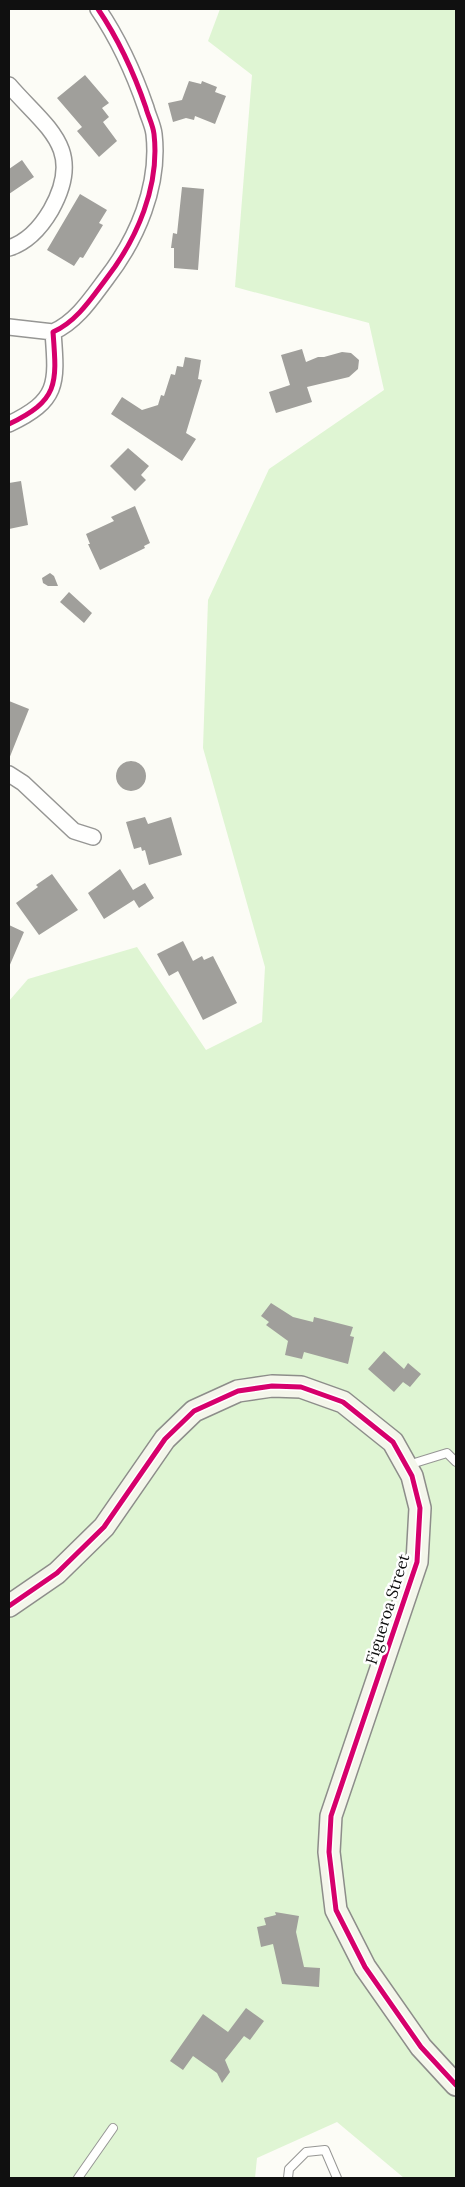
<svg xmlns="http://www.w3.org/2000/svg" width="465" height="2187" font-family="Lora,serif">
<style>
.green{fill:#dff5d3}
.building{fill:#a09f9b}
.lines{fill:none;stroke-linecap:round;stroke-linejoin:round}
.lane-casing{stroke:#969694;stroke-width:10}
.street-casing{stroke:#969694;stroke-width:18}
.secondary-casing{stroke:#8d8d8a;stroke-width:24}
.lane{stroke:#fffffe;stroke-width:8}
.street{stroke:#fffffe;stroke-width:15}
.secondary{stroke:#f4f6eb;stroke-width:21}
.cycleway-casing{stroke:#fff;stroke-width:8}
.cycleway{stroke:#d6006c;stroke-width:5}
.labels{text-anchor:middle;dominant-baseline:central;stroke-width:5;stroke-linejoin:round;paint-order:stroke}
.street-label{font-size:16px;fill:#101010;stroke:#fff}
</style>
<rect width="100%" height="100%" fill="#fcfcf6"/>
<path class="green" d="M220 9H456V2178H404L337 2122 257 2158 255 2178H9V1001L28 979 137 947 206 1050 262 1022 265 967 203 748 208 600 269 469 384 390 369 323 235 287 252 75 208 41Z"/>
<path class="building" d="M85 75 109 103 102 108 109 117 103 122 117 141 99 157 77 131 82 127 57 98Z
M189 81 201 84 202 81 217 87 215 92 226 96 215 124 195 116 194 120 186 118 173 122 168 103 182 100Z
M22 160 34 177 9 194V169Z
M182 187 204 189 198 270 174 268V248H171L173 233 177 234Z
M80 194 107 210 99 223 103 225 83 258 80 257 74 266 47 250Z
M302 349 306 362 318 357H324L342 352 351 353 359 360 358 369 349 377 307 387 312 402 276 413 269 392 290 385 281 355Z
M185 357 201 360 198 379 202 380 186 433 196 439 182 461 111 414 122 397 142 410 158 405 161 395 164 396 171 374 175 375 177 366 183 367Z
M128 448 149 466 141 475 146 480 135 491 110 466Z
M21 481 28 525 9 529V483Z
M135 506 150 543 144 546 145 548 100 570 88 544H90L86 534 114 521 111 517Z
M50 573 54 576 58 586H48L43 583 42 578Z
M69 592 92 613 84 623 60 602Z
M9 701 29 709 9 759Z
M116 776a15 15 0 1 1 30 0a15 15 0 1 1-30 0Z
M145 817 148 824 171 817 182 855 149 865 145 850 142 851 141 847 134 849 126 822Z
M120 869 133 890 145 883 154 898 139 908 134 900 104 919 88 893Z
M52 874 78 910 39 935 16 903 38 887 36 885Z
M9 925 24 932 9 967Z
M183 941 193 961 202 956 204 960 213 956 237 1003 203 1020 178 971 169 976 157 954Z
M271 1303 293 1317 313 1322 314 1317 353 1327 350 1336 354 1337 348 1364 304 1352 302 1359 285 1355 288 1341 266 1325 269 1322 261 1316Z
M384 1351 404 1369 408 1363 421 1374 410 1387 403 1382 394 1392 368 1369Z
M275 1912 299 1916 296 1932 304 1967 320 1968 319 1987 282 1984 273 1944 261 1947 257 1927 266 1925 264 1918 276 1915Z
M246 2008 264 2021 250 2040 244 2036 225 2060 230 2072 222 2083 217 2073 193 2056 183 2070 170 2061 203 2014 228 2032Z"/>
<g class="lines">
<defs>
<path id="lane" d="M408 1465 447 1453 456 1462
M78 2178 113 2128
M288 2178 289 2169 306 2152 325 2150 337 2178"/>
<path id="street" d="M9 85C45 127 86 148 51 210 41 227 28 242 9 248
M9 327 53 332
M9 424C59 400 57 384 53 332 76 322 91 299 106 279 137 239 160 186 154 134 153 125 148 116 146 108 134 73 119 40 98 9
M9 774 23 783 74 831 93 837"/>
<path id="secondary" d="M9 1606 57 1573 104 1527 165 1439 194 1411 238 1391 272 1386 301 1387 343 1402 393 1442 412 1476 420 1508 417 1562 331 1816 329 1852 336 1910 365 1967 421 2047 456 2085"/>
</defs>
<use href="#lane" class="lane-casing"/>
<use href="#street" class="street-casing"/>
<use href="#secondary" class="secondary-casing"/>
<use href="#lane" class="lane"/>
<use href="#street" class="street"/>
<use href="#secondary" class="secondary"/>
<defs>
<path id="cycleway" d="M9 424C59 400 57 384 53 332 76 322 91 299 106 279 137 239 160 186 154 134 153 125 148 116 146 108 134 73 119 40 98 9
M9 1606 57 1573 104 1527 165 1439 194 1411 238 1391 272 1386 301 1387 343 1402 393 1442 412 1476 420 1508 417 1562 331 1816 329 1852 336 1910 365 1967 421 2047 456 2085"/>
</defs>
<use href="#cycleway" class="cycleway-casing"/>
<use href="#cycleway" class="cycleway"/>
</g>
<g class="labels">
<g class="street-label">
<text transform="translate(387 1609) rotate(-73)">Figueroa Street</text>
</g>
</g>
<rect width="465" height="2187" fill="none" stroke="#101010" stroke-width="20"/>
</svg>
